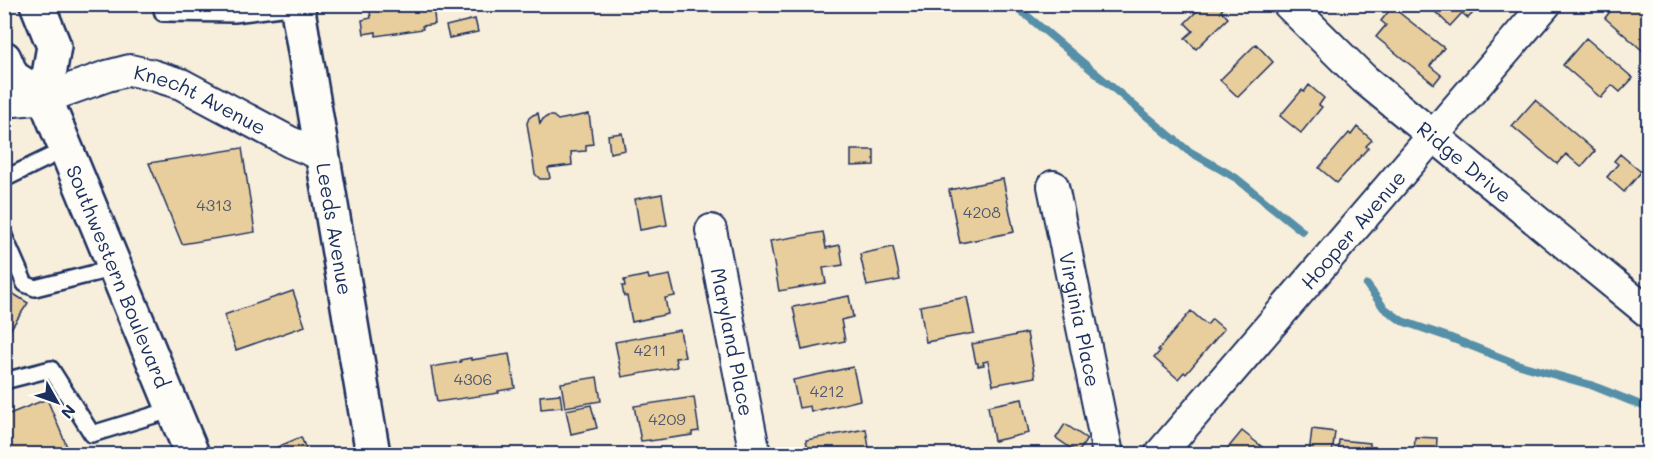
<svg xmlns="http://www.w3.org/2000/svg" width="1653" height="459" font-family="Mali,sans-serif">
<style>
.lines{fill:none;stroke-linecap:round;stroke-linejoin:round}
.stream{stroke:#578fa8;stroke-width:8}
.building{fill:#e9ce9d;stroke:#1b2f5e;stroke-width:1.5}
.service-casing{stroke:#1b2f5e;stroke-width:20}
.minor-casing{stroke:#1b2f5e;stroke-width:34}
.tertiary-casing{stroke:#1b2f5e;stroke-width:38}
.primary-casing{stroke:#1b2f5e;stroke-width:38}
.service{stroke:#fdfcf7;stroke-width:15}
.minor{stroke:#fdfcf7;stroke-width:30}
.tertiary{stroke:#fdfcf7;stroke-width:33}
.primary{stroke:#fdfcf7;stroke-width:33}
.labels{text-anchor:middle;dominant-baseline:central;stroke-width:4.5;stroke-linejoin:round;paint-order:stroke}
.number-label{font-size:16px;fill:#4e576e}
.street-label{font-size:20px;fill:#1b2f5e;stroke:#fdfcf7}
</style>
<rect width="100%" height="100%" fill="#f7eedc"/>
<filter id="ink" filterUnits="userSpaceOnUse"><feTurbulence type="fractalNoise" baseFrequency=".0167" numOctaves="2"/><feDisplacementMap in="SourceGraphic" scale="12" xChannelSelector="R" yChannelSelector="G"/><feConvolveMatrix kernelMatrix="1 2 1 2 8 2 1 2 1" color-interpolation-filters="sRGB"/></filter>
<g filter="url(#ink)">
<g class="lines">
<path class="stream" d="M1013 4 1187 150 1236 178 1302 231
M1367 285 1384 308 1402 321 1451 338 1517 364 1591 385 1648 408"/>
</g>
<path class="building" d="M360 4H433L435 24 422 26 423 29 376 36V32L364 34 362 20 371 18 369 5 360 6Z
M1204 4H1226L1221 11 1228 18 1196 49 1185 38 1193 31 1185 23Z
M1430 4H1478L1480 6 1468 18 1462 13 1450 26 1429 6Z
M1616 4H1639L1648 13V44L1643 51 1605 18Z
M1392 7 1444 48 1430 66 1441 75 1434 84 1376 37 1386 25 1381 21Z
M475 19 478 32 449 38 446 26Z
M1586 38 1633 78 1620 92 1612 85 1601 98 1563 65Z
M1256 44 1273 62 1238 97 1220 80Z
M1309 85 1324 98 1319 105 1322 107 1301 133 1280 116 1302 90 1304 92Z
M1535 100 1595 151 1581 167 1566 154 1557 164 1512 126Z
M538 113 540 124 543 119 548 116H553L558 120 589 114 593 144 586 145V151L571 152 572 165 548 168 550 178 548 179H540L535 174 527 123 529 118 533 115Z
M1357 127 1372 140 1366 146 1368 148 1337 183 1319 168 1349 133 1351 135Z
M622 133 625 150 610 153 608 135Z
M242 148 255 232 182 244 149 163Z
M851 150H874V165L851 166Z
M1620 154 1641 172 1624 192 1607 177 1618 164 1614 161Z
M1003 179 1014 232 960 243 949 190Z
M662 194 667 225 640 230 635 199Z
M823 232 826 248 840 245 843 265 823 268 826 283 779 291 770 241Z
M893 247 900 280 867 286 860 254Z
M648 275 649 279 670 275 675 296 665 298 668 314 632 322 627 296H624L622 286H625L624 280Z
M4 288 28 303 4 339Z
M293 291 305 326 236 350 224 315Z
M849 296 853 317 841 320 845 341 802 350 793 307Z
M967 297 974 333 926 342 920 306Z
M1191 311 1207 325 1212 319 1224 329 1186 374 1184 372 1178 379 1154 358 1160 351 1158 350Z
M680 330 685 357 675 358 677 367 622 377 615 342Z
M1027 333 1035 377 993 385 988 361 983 362 984 365 978 366V363H976L972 344Z
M509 354 515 388 498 391 499 393 437 402 431 367 461 362 460 360 471 358V360Z
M853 367 860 400 811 412 810 406 799 408 793 380Z
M597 377 601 401 565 407 561 383Z
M560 394 562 407 541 409 540 396Z
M694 397 699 431 692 432V435L650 441V440L641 441 634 406Z
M47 399 70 454H4V416Z
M1022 399 1029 433 994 441 988 406Z
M591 405 597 428 571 434 566 410Z
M1065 424 1087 439 1078 453 1056 438Z
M866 429 870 454H809L806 440Z
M1312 429 1335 432 1332 454H1309Z
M1242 431 1270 453 1268 454H1223Z
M301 437 308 454H267L266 452Z
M1415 437 1437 438 1436 454H1414Z
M1339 440 1370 443V454H1338Z"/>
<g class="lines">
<defs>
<path id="service" d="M160 4 163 13 234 14 297 6
M4 179 66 149
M4 236 25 284 35 288 115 268
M4 381 51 369 92 434 174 409"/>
<g id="minor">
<path id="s1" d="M1288 4 1364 79 1648 312"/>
<path id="s2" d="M4 102 45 98 107 76 130 70 152 75 181 84 290 142 322 155"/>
<path id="s3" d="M1053 186 1108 454"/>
<path id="s4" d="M711 230 755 454"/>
<path id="s5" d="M1160 454 1546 4"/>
</g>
<g id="tertiary">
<path id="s6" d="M297 4 373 454"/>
</g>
<g id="primary">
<path id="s7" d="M37 4 54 46 45 98 192 454"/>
<path d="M4 58 12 77 45 98"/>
</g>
</defs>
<use href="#service" class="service-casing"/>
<use href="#minor" class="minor-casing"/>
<use href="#tertiary" class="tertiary-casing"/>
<use href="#primary" class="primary-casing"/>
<use href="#service" class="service"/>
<use href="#minor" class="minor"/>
<use href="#tertiary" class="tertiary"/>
<use href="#primary" class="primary"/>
</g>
</g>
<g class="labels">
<g class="number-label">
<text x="214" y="204">4313</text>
<text x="982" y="211">4208</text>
<text x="650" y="349">4211</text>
<text x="473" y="378">4306</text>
<text x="827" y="390">4212</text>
<text x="667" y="418">4209</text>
</g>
<g class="street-label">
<text stroke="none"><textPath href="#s2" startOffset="207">Knecht Avenue</textPath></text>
<text stroke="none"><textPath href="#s1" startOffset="237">Ridge Drive</textPath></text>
<text stroke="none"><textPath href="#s6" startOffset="228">Leeds Avenue</textPath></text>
<text stroke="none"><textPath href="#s5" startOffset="296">Hooper Avenue</textPath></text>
<text stroke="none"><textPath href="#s7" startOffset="291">Southwestern Boulevard</textPath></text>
<text stroke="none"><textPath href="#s3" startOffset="136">Virginia Place</textPath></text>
<text stroke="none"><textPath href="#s4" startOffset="114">Maryland Place</textPath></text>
</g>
</g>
<rect width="1653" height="459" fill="none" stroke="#fdfcf7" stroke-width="24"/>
<rect x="12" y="12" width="1629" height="435" fill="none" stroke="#1b2f5e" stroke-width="2" filter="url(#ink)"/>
<g transform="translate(57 402) rotate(130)" stroke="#fdfcf7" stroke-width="4.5" paint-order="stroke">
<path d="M0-4.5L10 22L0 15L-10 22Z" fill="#1b2f5e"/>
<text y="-9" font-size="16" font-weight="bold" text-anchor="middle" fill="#1b2f5e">N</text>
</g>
</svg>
